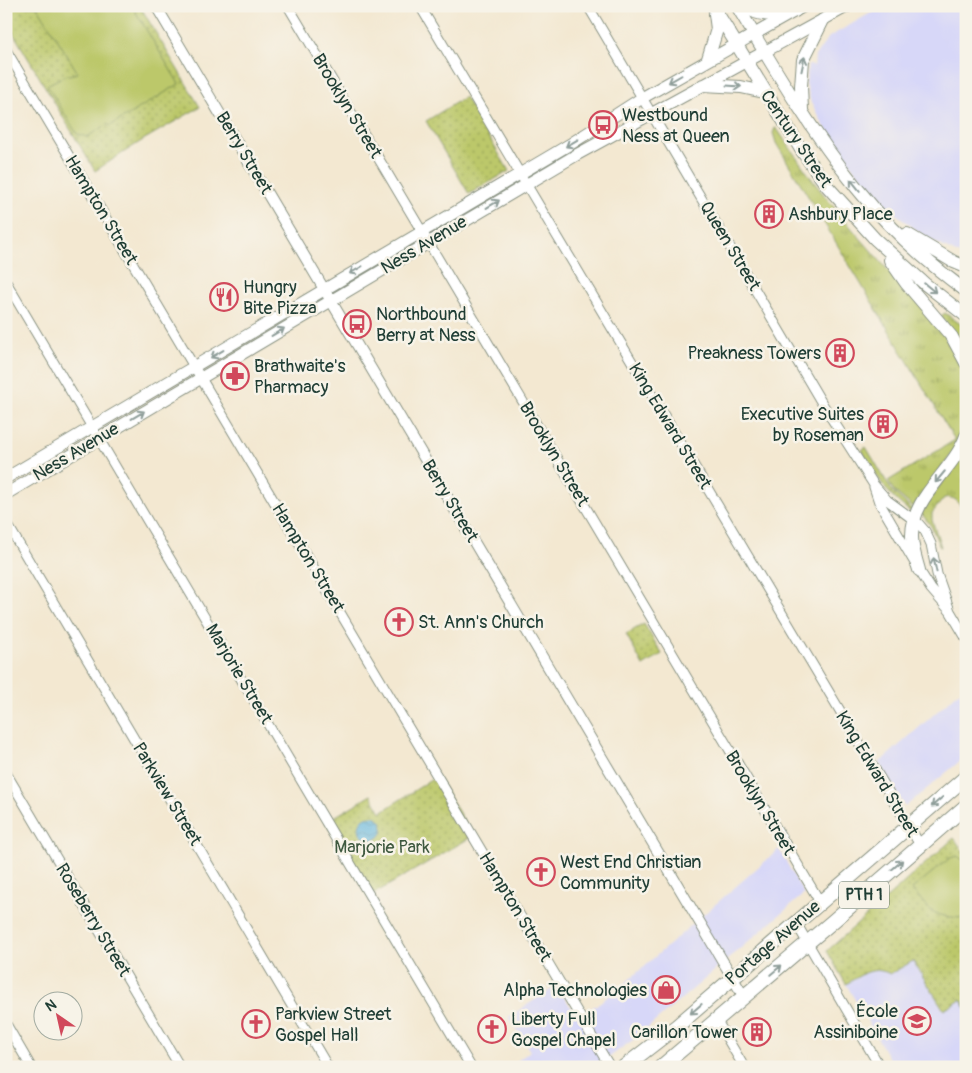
<svg xmlns="http://www.w3.org/2000/svg" width="972" height="1073" font-family="Pangolin,sans-serif">
<style>
.built{fill:#d7d7f8}
.grass{fill:url(#grass-tufts);stroke:#6e824f}
.park{fill:url(#park-dots);stroke:#6e824f}
.pitch{fill:#bcc86a;stroke:#6e824f}
.water{fill:url(#water-waves);stroke:#407a89}
.lines{fill:none;stroke-linecap:round;stroke-linejoin:round}
.minor-casing{stroke:#899282;stroke-width:11}
.tertiary-casing{stroke:#899282;stroke-width:12}
.secondary-casing{stroke:#899282;stroke-width:13}
.primary-casing{stroke:#899282;stroke-width:14}
.trunk-casing{stroke:#899282;stroke-width:16}
.minor{stroke:#fff;stroke-width:9}
.tertiary{stroke:#fff;stroke-width:10}
.secondary{stroke:#fff;stroke-width:11}
.primary{stroke:#fff;stroke-width:12}
.trunk{stroke:#fff;stroke-width:14}
.oneway{stroke:#8f9e9a}
.labels{text-anchor:middle;dominant-baseline:central;stroke-width:5;stroke-linejoin:round;paint-order:stroke}
.shield{fill:#f7f3e8;stroke:#60746a;stroke-width:1}
.shield-label{font-size:16px;font-weight:bold;fill:#1f3d34}
.street-label{font-size:18px;fill:#1f3d34;stroke:#f7f3e8}
.poi-label{font-size:18px;fill:#1f3d34;stroke:#f7f3e8;text-anchor:start}
.park-label{font-size:18px;fill:#3e593f;stroke:#f7f3e8}
</style>
<defs>
<pattern id="grass-tufts" width="24" height="20" patternUnits="userSpaceOnUse" patternTransform="scale(1.25)"><rect width="24" height="20" fill="#bcc86a"/><path d="M3 7l-1-3M5 7V3M7 7l1-3M15 17l-1-3M17 17v-4M19 17l1-3" fill="none" stroke="#98a458"/></pattern>
<pattern id="park-dots" width="8" height="8" patternUnits="userSpaceOnUse" patternTransform="scale(1.25)"><rect width="8" height="8" fill="#bcc86a"/><path d="M2 2h.1M6 6h.1" fill="none" stroke="#98a458" stroke-width="1.8" stroke-linecap="round"/></pattern>
<pattern id="water-waves" width="16" height="10" patternUnits="userSpaceOnUse" patternTransform="scale(1.25)"><rect width="16" height="10" fill="#62b6de"/><path d="M0 5q4-4 8 0t8 0" fill="none" stroke="#5095b5"/></pattern>
</defs>
<rect width="100%" height="100%" fill="#f7f3e8"/>
<filter id="ink" filterUnits="userSpaceOnUse"><feTurbulence type="fractalNoise" baseFrequency=".02" numOctaves="2"/><feDisplacementMap in="SourceGraphic" scale="10" xChannelSelector="R" yChannelSelector="G"/><feConvolveMatrix kernelMatrix="1 2 1 2 8 2 1 2 1" color-interpolation-filters="sRGB"/></filter>
<filter id="wash" filterUnits="userSpaceOnUse"><feTurbulence type="fractalNoise" baseFrequency=".0096" numOctaves="4" result="noise"/><feDisplacementMap in="SourceGraphic" scale="20" xChannelSelector="R" yChannelSelector="G"/><feGaussianBlur stdDeviation="1.12" result="paint"/><feColorMatrix in="noise" values="0 0 0 0 0 0 0 0 0 0 0 0 0 0 0 0 0 1.4 0 .05"/><feComposite in="paint" operator="in"/></filter>
<g filter="url(#wash)">
<rect width="100%" height="100%" fill="#f3e8d1"/>
<path class="built" d="M883 6H966V258L926 238 889 208 859 176 830 136 811 103 806 83 808 65 814 66 815 56 829 37Z
M966 686V756L905 807 879 763Z
M779 849 804 894 637 1037 596 1067H510L530 1051 508 1017 557 986 578 1018 617 990Z
M913 960 943 1010 961 1000 966 1008V1067H894L846 984 869 971 882 970 890 974Z"/>
<path class="grass" d="M775 128 777 129C790 148 803 167 817 186 839 215 864 242 888 270 912 297 953 335 964 370 970 392 966 423 958 445L913 507 894 491 888 481 955 440 776 143 773 133Z
M945 313 966 328V351L941 316Z
M866 447 892 491 912 509 911 512C884 493 878 477 862 450Z
M966 447V535C964 521 965 494 944 498L932 513V520L941 547H940L931 526 921 513Z"/>
<path class="park" d="M6 6H140L200 107 143 140 95 171 6 21Z
M465 97 509 171 469 194 426 121Z
M644 624 662 654 643 666 626 634Z
M437 776 473 836 370 896 326 822 371 795 381 812Z
M954 838 966 855V1008L961 1000 944 1010 913 961 890 974C873 965 861 975 846 984L827 951Z"/>
<path class="pitch" d="M37 6H132L179 84 110 126 108 124 87 137 77 134 47 85 64 76 78 73Z
M957 856 966 862V917L963 918C932 916 932 913 912 889L950 858Z"/>
<path class="water" d="M359 828a12 12 0 1 1 24 0a12 12 0 1 1-24 0Z"/>
</g>
<g filter="url(#ink)">
<g class="lines">
<defs>
<path id="minor" d="M288 6 820 902
M420 6 920 845
M588 6 823 405 874 485 887 500 918 523 925 531 931 544 937 574 950 611
M6 50 610 1067
M6 282 471 1067
M874 487 879 502 919 570 931 589 950 611 966 638
M6 522 328 1067
M6 773 180 1067
M796 923 880 1067
M717 1021 744 1067
M6 1024 31 1067"/>
<path id="tertiary" d="M156 6 744 997"/>
<path id="secondary" d="M6 478 572 143 642 98 804 6
M6 494 578 154 848 6"/>
<path id="primary" d="M713 6 802 151 827 186 875 239 925 284 966 316
M737 6C774 68 811 131 856 187 887 226 925 261 966 291
M745 6C760 19 777 14 795 11
M708 59 717 29 715 14
M703 85 741 87 764 92
M802 110 801 86 803 60 823 20
M907 234 954 262 966 267
M890 260 906 283 952 337 966 363
M919 570C916 559 912 548 912 537 911 496 953 472 966 436"/>
<path id="trunk" d="M624 1067 677 1026 966 777
M661 1067 832 922 966 806"/>
</defs>
<use href="#minor" class="minor-casing"/>
<use href="#tertiary" class="tertiary-casing"/>
<use href="#secondary" class="secondary-casing"/>
<use href="#primary" class="primary-casing"/>
<use href="#trunk" class="trunk-casing"/>
<use href="#minor" class="minor"/>
<use href="#tertiary" class="tertiary"/>
<use href="#secondary" class="secondary"/>
<use href="#primary" class="primary"/>
<use href="#trunk" class="trunk"/>
</g>
<defs><path id="oneway-shaft" d="M-6 0H5M1.5-3L5.5 0L1.5 3" fill="none" stroke-width="1.6" stroke-linecap="round" stroke-linejoin="round" transform="scale(1.25)"/></defs>
<g class="oneway">
<use href="#oneway-shaft" transform="translate(803 64) rotate(-78)"/>
<use href="#oneway-shaft" transform="translate(675 79) rotate(150)"/>
<use href="#oneway-shaft" transform="translate(734 86) rotate(4)"/>
<use href="#oneway-shaft" transform="translate(572 143) rotate(149)"/>
<use href="#oneway-shaft" transform="translate(855 185) rotate(-129)"/>
<use href="#oneway-shaft" transform="translate(493 204) rotate(-31)"/>
<use href="#oneway-shaft" transform="translate(356 270) rotate(150)"/>
<use href="#oneway-shaft" transform="translate(930 288) rotate(39)"/>
<use href="#oneway-shaft" transform="translate(278 332) rotate(-31)"/>
<use href="#oneway-shaft" transform="translate(217 354) rotate(149)"/>
<use href="#oneway-shaft" transform="translate(138 415) rotate(-31)"/>
<use href="#oneway-shaft" transform="translate(940 477) rotate(130)"/>
<use href="#oneway-shaft" transform="translate(935 565) rotate(-102)"/>
<use href="#oneway-shaft" transform="translate(937 802) rotate(139)"/>
<use href="#oneway-shaft" transform="translate(897 865) rotate(-41)"/>
<use href="#oneway-shaft" transform="translate(776 970) rotate(-40)"/>
<use href="#oneway-shaft" transform="translate(696 1009) rotate(139)"/>
</g>
</g>
<defs>
<symbol id="bus-ring" viewBox="-11 -11 22 22"><circle r="9.5" fill="#f7f3e8" stroke="#d1495b" stroke-width="1.5"/><path d="M-5-6H5V4H4V6H2V4H-2V6H-4V4H-5ZM-3.5-4V0h7V-4ZM-3.5 1.2v1.5H-2V1.2ZM2 1.2v1.5H3.5V1.2Z" fill="#d1495b"/></symbol>
<symbol id="building-ring" viewBox="-11 -11 22 22"><circle r="9.5" fill="#f7f3e8" stroke="#d1495b" stroke-width="1.5"/><path d="M-4-6H4V6H1V3H-1V6H-4ZM-2.5-4.3h1.7v1.8h-1.7ZM.8-4.3h1.7v1.8H.8ZM-2.5-1h1.7V.8h-1.7ZM.8-1h1.7V.8H.8Z" fill="#d1495b"/></symbol>
<symbol id="restaurant-ring" viewBox="-11 -11 22 22"><circle r="9.5" fill="#f7f3e8" stroke="#d1495b" stroke-width="1.5"/><path d="M-5-6h1v4h1v-4h1v4h1v-4h1v5L-1.5 .5V6h-2V.5L-5-1ZM5-6V6H3V1.5H1.5Q1.5-4 5-6Z" fill="#d1495b"/></symbol>
<symbol id="pharmacy-ring" viewBox="-11 -11 22 22"><circle r="9.5" fill="#f7f3e8" stroke="#d1495b" stroke-width="1.5"/><path d="M-2-6h4v4h4v4h-4v4h-4v-4h-4v-4h4Z" fill="#d1495b"/></symbol>
<symbol id="church-ring" viewBox="-11 -11 22 22"><circle r="9.5" fill="#f7f3e8" stroke="#d1495b" stroke-width="1.5"/><path d="M-1.2-6h2.4v3.5h3.3v2.4h-3.3V6h-2.4V-.1h-3.3v-2.4h3.3Z" fill="#d1495b"/></symbol>
<symbol id="shop-ring" viewBox="-11 -11 22 22"><circle r="9.5" fill="#f7f3e8" stroke="#d1495b" stroke-width="1.5"/><path d="M-5-2.5h2.3a2.7 3.5 0 0 1 5.4 0H5L5.5 6h-11ZM-1.5-2.5h3a1.5 2.3 0 0 0-3 0Z" fill="#d1495b"/></symbol>
<symbol id="school-ring" viewBox="-11 -11 22 22"><circle r="9.5" fill="#f7f3e8" stroke="#d1495b" stroke-width="1.5"/><path d="M0-5L7-2L0 1L-7-2ZM-4 1L0 2.5L4 1V4Q0 6-4 4Z" fill="#d1495b"/></symbol>
</defs>
<g fill-rule="evenodd">
<use href="#bus-ring" x="587" y="109" width="32" height="32"/>
<use href="#building-ring" x="753" y="198" width="32" height="32"/>
<use href="#restaurant-ring" x="208" y="281" width="32" height="32"/>
<use href="#bus-ring" x="341" y="308" width="32" height="32"/>
<use href="#building-ring" x="824" y="337" width="32" height="32"/>
<use href="#pharmacy-ring" x="219" y="360" width="32" height="32"/>
<use href="#building-ring" x="867" y="408" width="32" height="32"/>
<use href="#church-ring" x="383" y="606" width="32" height="32"/>
<use href="#church-ring" x="525" y="856" width="32" height="32"/>
<use href="#shop-ring" x="650" y="974" width="32" height="32"/>
<use href="#school-ring" x="901" y="1005" width="32" height="32"/>
<use href="#church-ring" x="240" y="1008" width="32" height="32"/>
<use href="#church-ring" x="476" y="1013" width="32" height="32"/>
<use href="#building-ring" x="741" y="1016" width="32" height="32"/>
</g>
<g class="labels">
<rect class="shield" x="839" y="881.5" width="50" height="27" rx="4"/>
<g class="shield-label">
<text x="864" y="895">PTH 1</text>
</g>
<g class="street-label">
<text transform="translate(347 106) rotate(59)">Brooklyn Street</text>
<text transform="translate(796 139) rotate(56)">Century Street</text>
<text transform="translate(244 153) rotate(59)">Berry Street</text>
<text transform="translate(101 210) rotate(59)">Hampton Street</text>
<text transform="translate(424 245) rotate(-31)">Ness Avenue</text>
<text transform="translate(730 246) rotate(59)">Queen Street</text>
<text transform="translate(670 426) rotate(59)">King Edward Street</text>
<text transform="translate(76 452) rotate(-31)">Ness Avenue</text>
<text transform="translate(554 454) rotate(59)">Brooklyn Street</text>
<text transform="translate(450 501) rotate(59)">Berry Street</text>
<text transform="translate(308 558) rotate(59)">Hampton Street</text>
<text transform="translate(239 674) rotate(59)">Marjorie Street</text>
<text transform="translate(877 774) rotate(59)">King Edward Street</text>
<text transform="translate(167 794) rotate(59)">Parkview Street</text>
<text transform="translate(760 803) rotate(59)">Brooklyn Street</text>
<text transform="translate(515 907) rotate(59)">Hampton Street</text>
<text transform="translate(93 920) rotate(59)">Roseberry Street</text>
<text transform="translate(773 943) rotate(-41)">Portage Avenue</text>
</g>
<g class="poi-label">
<text x="622" y="115">Westbound<tspan x="622" dy="21">Ness at Queen</tspan></text>
<text x="788" y="214">Ashbury Place</text>
<text x="243" y="287">Hungry<tspan x="243" dy="21">Bite Pizza</tspan></text>
<text x="376" y="314">Northbound<tspan x="376" dy="21">Berry at Ness</tspan></text>
<text x="821" y="353" text-anchor="end">Preakness Towers</text>
<text x="254" y="366">Brathwaite's<tspan x="254" dy="21">Pharmacy</tspan></text>
<text x="864" y="414" text-anchor="end">Executive Suites<tspan x="864" dy="21">by Roseman</tspan></text>
<text x="418" y="622">St. Ann's Church</text>
<text x="560" y="862">West End Christian<tspan x="560" dy="21">Community</tspan></text>
<text x="647" y="990" text-anchor="end">Alpha Technologies</text>
<text x="898" y="1011" text-anchor="end">École<tspan x="898" dy="21">Assiniboine</tspan></text>
<text x="275" y="1014">Parkview Street<tspan x="275" dy="21">Gospel Hall</tspan></text>
<text x="511" y="1019">Liberty Full<tspan x="511" dy="21">Gospel Chapel</tspan></text>
<text x="738" y="1032" text-anchor="end">Carillon Tower</text>
</g>
<g class="park-label">
<text x="382" y="847">Marjorie Park</text>
</g>
</g>
<rect width="972" height="1073" fill="none" stroke="#f7f3e8" stroke-width="25"/>
<g transform="translate(58 1016) rotate(326)"><circle r="24" fill="#f7f3e8" stroke="#a1aaa0"/>
<path d="M0-4L9 19L0 12L-9 19Z" fill="#d1495b"/>
<text y="-8" font-size="14" font-weight="bold" text-anchor="middle" fill="#1f3d34">N</text>
</g>
</svg>
